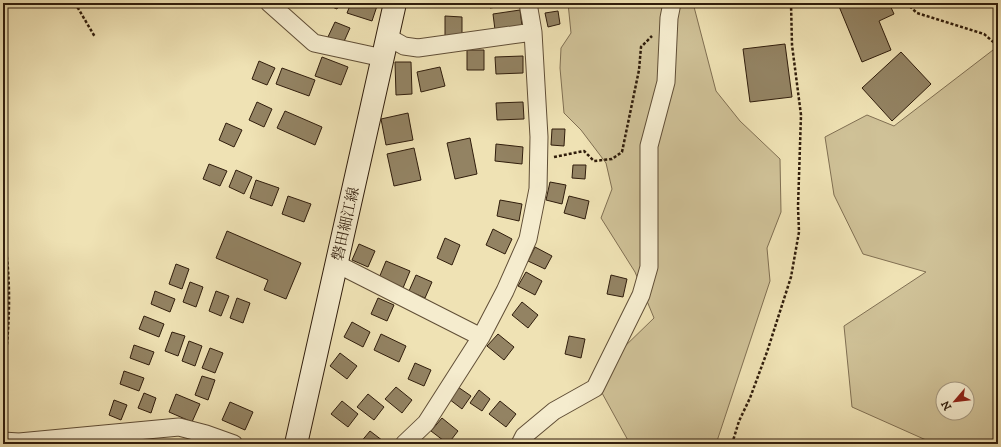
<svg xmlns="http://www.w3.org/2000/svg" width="1001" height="447" font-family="'IM FELL DW Pica','Noto Serif JP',serif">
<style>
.green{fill:#cfc197;stroke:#806f52;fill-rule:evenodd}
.building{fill:#938363;stroke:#301d0c}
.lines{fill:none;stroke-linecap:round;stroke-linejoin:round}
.minor-casing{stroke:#604e36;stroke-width:19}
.secondary-casing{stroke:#301d0c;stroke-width:24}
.path{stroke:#301d0c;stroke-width:2.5;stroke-dasharray:3 2;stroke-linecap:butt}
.minor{stroke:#f5ecce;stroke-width:17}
.secondary{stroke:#f5ecce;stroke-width:22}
.labels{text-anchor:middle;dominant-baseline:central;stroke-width:4;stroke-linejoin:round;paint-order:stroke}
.street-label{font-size:15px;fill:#301d0c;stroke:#f5ecce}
</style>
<rect width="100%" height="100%" fill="#efe2b4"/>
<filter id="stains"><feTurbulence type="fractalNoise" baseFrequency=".005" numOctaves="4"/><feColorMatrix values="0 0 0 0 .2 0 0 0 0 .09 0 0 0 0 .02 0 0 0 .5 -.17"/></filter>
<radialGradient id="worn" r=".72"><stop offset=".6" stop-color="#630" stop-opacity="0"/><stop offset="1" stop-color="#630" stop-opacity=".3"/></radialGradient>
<path class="green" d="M568 3H693L716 91 740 121 780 159 781 212 767 248 770 281 716 444H630L602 393 620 351 654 318 635 272 601 218 612 189 606 163 581 130 564 113 560 68 561 48 571 33Z
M993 50 998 51V444H935L852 407 844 326 926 272 863 254 834 195 825 137 867 115 894 126ZM943 389H967V413H943Z"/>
<path class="building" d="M323 3H340L337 9Z
M351 3H378L372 21 347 13Z
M429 3H446V5H429Z
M489 3H517V4L490 8Z
M889 3 894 14 879 21 891 50 862 62 838 4Z
M520 10 522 26 495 30 493 14Z
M558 11 560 24 548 27 545 13Z
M445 16 462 17V37H445Z
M335 22 350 28 342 46 327 39Z
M785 44 792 97 750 102 743 49Z
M467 50H484V70H467Z
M901 52 931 84 892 121 862 88Z
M523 56V73L496 74 495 57Z
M322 57 348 67 341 85 315 76Z
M259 61 275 68 267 85 252 79Z
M395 62H411L412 94 396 95Z
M440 67 445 86 421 92 417 72Z
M282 68 315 80 309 96 276 84Z
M257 102 272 109 264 127 249 120Z
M523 102 524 119 497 120 496 103Z
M285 111 322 127 315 145 277 128Z
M408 113 413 140 386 145 381 119Z
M226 123 242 130 234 147 219 140Z
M552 129H565L564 146 551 145Z
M470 138 477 174 455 179 447 143Z
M496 144 523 147 522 164 495 161Z
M414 148 421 180 394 186 387 154Z
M209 164 227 171 220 186 203 179Z
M573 165H586L585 179 572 178Z
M236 170 252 177 244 194 229 187Z
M256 180 279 188 272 206 250 198Z
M550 182 566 185 562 204 546 200Z
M288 196 311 204 304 222 282 214Z
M569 196 589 201 585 219 564 213Z
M500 200 522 204 519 221 497 216Z
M493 229 512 239 505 254 486 245Z
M227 231 301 263 286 299 264 290 268 280 216 258Z
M445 238 460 245 452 265 437 258Z
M359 244 375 251 368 267 352 260Z
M535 247 552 256 545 269 528 261Z
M386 261 410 271 403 288 379 278Z
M176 264 189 269 182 289 169 284Z
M526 272 542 281 535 295 518 286Z
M416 275 432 282 425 298 409 291Z
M611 275 627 279 623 297 607 294Z
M190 282 203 287 196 307 183 302Z
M155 291 175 299 170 312 151 304Z
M216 291 229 296 221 316 209 311Z
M237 298 250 303 243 323 230 318Z
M378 298 394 305 387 321 371 314Z
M522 302 538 315 528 328 512 315Z
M144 316 164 324 159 337 139 329Z
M352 322 370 332 363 347 344 337Z
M172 332 185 336 178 356 165 351Z
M381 334 406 346 399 362 374 350Z
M498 334 514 347 504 360 487 346Z
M569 336 585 339 581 358 565 354Z
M189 341 202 346 195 366 182 361Z
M134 345 154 352 149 365 130 358Z
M210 348 223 353 215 373 202 368Z
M340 353 357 366 347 379 330 366Z
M415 363 431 370 424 386 408 379Z
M124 371 144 378 139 391 120 384Z
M202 376 215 380 208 400 195 395Z
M396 387 412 400 402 413 385 399Z
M458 387 471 396 462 409 449 399Z
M479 390 490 399 482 411 470 403Z
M144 393 156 398 151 413 138 408Z
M176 394 200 404 192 422 169 412Z
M368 394 384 407 374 420 357 407Z
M114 400 127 405 121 420 109 415Z
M342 401 358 414 348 427 331 414Z
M500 401 516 414 506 427 489 414Z
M230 402 253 412 245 430 222 420Z
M442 418 458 431 448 444 431 431Z
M370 431 387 444 360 443Z
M306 439 323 441V444H305Z
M163 441 178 444H163Z"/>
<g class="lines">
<defs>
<path id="minor" d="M269 3 314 43 383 58
M388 37 404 46 418 48 533 32
M337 264 481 337
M3 441 19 442 179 427 206 434 234 444
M404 444 426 423 481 337 505 291 528 239 538 189 539 137 533 32 528 3
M520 444 524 436 554 411 595 388 641 295 649 267V146L666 82 669 18 672 3"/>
<path id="secondary" d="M296 444 395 3"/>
</defs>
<use href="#minor" class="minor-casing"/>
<use href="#secondary" class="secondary-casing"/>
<path class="path" d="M75 3 95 37
M906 3 917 13 984 34 998 46
M554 157 584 151 594 161 612 159 622 152 639 70 641 47 652 36
M3 232C12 276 10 332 3 376
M732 444 739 421 750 398 767 352 791 277 799 232 798 207 801 115 792 45 791 3"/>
<use href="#minor" class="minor"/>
<use href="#secondary" class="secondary"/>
</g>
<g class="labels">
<g class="street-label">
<text transform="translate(346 224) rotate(-77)">磐田細江線</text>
</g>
</g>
<rect width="1001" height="447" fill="none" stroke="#efe2b4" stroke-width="16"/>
<rect x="4" y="4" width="993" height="439" fill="none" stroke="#301d0c" stroke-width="2"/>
<rect x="8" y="8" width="985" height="431" fill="none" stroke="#301d0c"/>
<g transform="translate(955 401) rotate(242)"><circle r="19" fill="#f5ecce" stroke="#a69980"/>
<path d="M0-3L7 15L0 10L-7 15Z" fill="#8f2418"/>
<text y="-6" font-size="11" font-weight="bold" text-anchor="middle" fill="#301d0c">N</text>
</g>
<rect width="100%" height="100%" filter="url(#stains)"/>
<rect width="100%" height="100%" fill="url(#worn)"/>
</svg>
